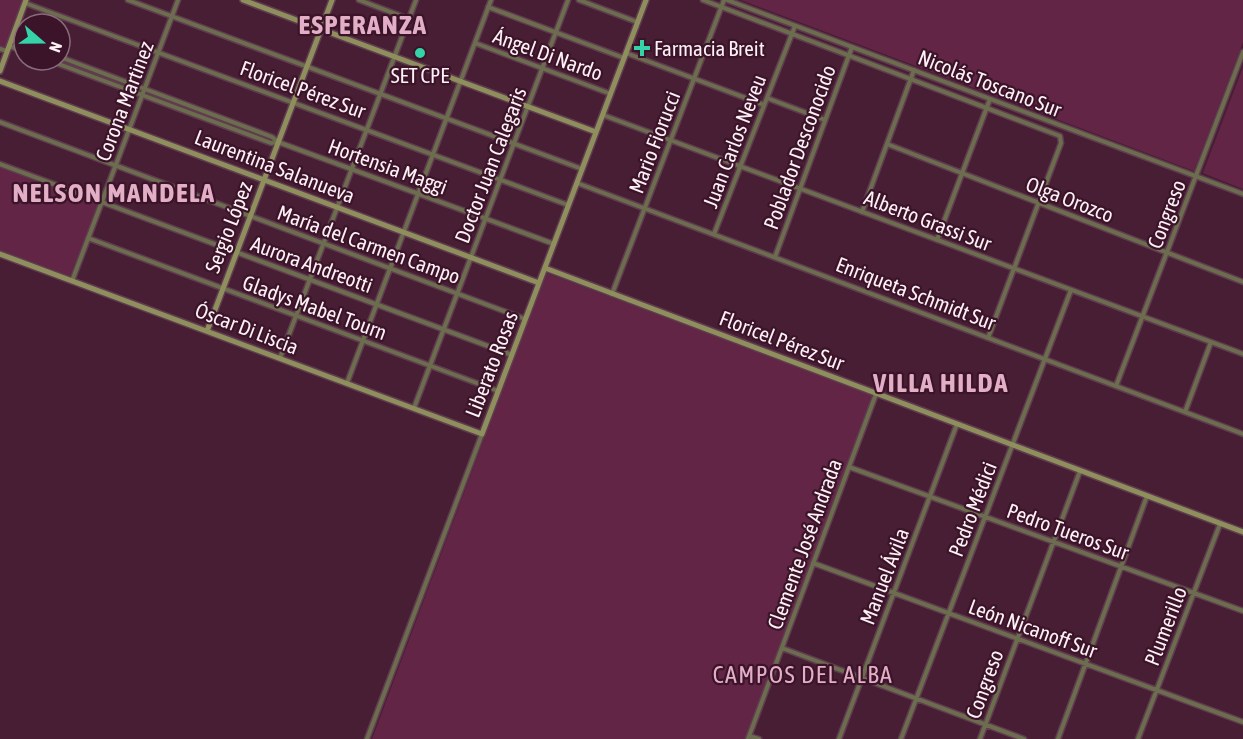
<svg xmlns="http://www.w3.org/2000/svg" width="1243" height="739" font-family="'Asap Condensed',sans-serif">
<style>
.green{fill:#622546}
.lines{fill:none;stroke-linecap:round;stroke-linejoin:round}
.street-casing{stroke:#603c4f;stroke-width:7}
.secondary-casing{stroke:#603c4f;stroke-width:8}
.street{stroke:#6c6d4e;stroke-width:4}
.secondary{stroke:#8e8f5d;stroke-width:5}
.poi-dot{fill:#34d4a8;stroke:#3c1429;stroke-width:2}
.labels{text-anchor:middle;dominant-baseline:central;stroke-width:4.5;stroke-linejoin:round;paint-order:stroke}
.poi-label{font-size:21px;fill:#fdf1f6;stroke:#3c1429;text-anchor:start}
.street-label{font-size:21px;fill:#fdf1f6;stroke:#3c1429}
.quarter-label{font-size:24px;letter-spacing:1.5px;fill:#e3afc7;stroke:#3c1429}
.district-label{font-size:27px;font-weight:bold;letter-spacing:1.5px;fill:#e3afc7;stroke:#3c1429}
</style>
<rect width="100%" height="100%" fill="#471e34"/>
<path class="green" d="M0 0H23L5 48 0 46Z
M741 0H1243V42L1194 171Z
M1243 67V189L1203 173Z
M0 167 98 203 70 276 0 250Z
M546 273 873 395 746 739H372Z"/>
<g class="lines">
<defs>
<path id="street" d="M128 0 582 169
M359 0 409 19
M579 0 637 22
M703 0 1060 136 1061 143 988 338
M727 0 1243 194
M25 3 568 205
M488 7 624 58
M12 39 24 44
M475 43 611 94
M9 46 24 51
M0 49 7 51
M626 53 764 105
M60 57 272 137 278 142 554 244
M48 60 271 143 278 142
M767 98 825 120
M603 115 1243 354
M0 122 525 319
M887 144 1243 282
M0 164 512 355
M577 183 1243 434
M862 212 914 70
M714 234 795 26
M88 238 498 391
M937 240 990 99
M775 257 852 47
M72 281 178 0
M612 294 724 0
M280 358 416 0
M347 383 491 0
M1116 386 1243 52
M414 408 568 0
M1185 412 1211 342
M849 467 1243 611
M813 563 1243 722
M782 648 1024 739
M749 736 759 739
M367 739 482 434
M748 739 876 394
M839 739 957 424
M901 739 1071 290
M980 739 1080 471
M1058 739 1147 496
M1138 739 1220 524"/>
<path id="secondary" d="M243 0 596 132
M0 71 26 0
M0 81 539 283
M0 254 482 434 646 0
M545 268 1243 532
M207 331 332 0"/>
</defs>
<use href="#street" class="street-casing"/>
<use href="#secondary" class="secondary-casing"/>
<use href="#street" class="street"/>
<use href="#secondary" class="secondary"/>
</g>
<g class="poi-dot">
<path d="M639 39h6v6h6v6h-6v6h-6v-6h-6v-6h6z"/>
<circle cx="420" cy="53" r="6"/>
</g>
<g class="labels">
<g class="poi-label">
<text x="654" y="48">Farmacia Breit</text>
<text x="420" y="75" text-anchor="middle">SET CPE</text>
</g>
<g class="street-label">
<text transform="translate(548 54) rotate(20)">Ángel Di Nardo</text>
<text transform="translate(990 83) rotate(21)">Nicolás Toscano Sur</text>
<text transform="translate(303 89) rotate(20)">Floricel Pérez Sur</text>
<text transform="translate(124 101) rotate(-69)">Corona Martinez</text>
<text transform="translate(734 141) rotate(-69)">Juan Carlos Neveu</text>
<text transform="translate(654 142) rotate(-69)">Mario Fiorucci</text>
<text transform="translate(799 147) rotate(-70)">Poblador Desconocido</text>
<text transform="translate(490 165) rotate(-69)">Doctor Juan Calegaris</text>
<text transform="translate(275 166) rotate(21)">Laurentina Salanueva</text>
<text transform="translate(388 166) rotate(20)">Hortensia Maggi</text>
<text transform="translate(1070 199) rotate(21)">Olga Orozco</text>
<text transform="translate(1166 214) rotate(-69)">Congreso</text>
<text transform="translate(928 220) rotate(21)">Alberto Grassi Sur</text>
<text transform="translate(228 227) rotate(-69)">Sergio López</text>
<text transform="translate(369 244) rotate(20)">María del Carmen Campo</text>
<text transform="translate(312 264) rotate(20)">Aurora Andreotti</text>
<text transform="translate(916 293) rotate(21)">Enriqueta Schmidt Sur</text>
<text transform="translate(315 307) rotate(20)">Gladys Mabel Tourn</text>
<text transform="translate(247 328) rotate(21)">Óscar Di Liscia</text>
<text transform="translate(782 340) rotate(21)">Floricel Pérez Sur</text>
<text transform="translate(491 364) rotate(-69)">Liberato Rosas</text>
<text transform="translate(972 509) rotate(-69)">Pedro Médici</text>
<text transform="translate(1068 531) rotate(20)">Pedro Tueros Sur</text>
<text transform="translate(804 544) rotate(-70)">Clemente José Andrada</text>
<text transform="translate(884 576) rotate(-69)">Manuel Ávila</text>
<text transform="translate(1165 626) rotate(-69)">Plumerillo</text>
<text transform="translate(1033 628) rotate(20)">León Nicanoff Sur</text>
<text transform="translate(984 684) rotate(-70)">Congreso</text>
</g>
<g class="quarter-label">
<text x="803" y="674">CAMPOS DEL ALBA</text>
</g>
<g class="district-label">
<text x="363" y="24">ESPERANZA</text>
<text x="114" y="192">NELSON MANDELA</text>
<text x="941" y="382">VILLA HILDA</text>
</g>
</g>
<g transform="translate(42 42) rotate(110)"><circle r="28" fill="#3c1429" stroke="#896c7b" stroke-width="1.5"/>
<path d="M0-4.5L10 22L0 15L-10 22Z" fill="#34d4a8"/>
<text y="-9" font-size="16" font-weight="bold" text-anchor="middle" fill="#fdf1f6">N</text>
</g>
</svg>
